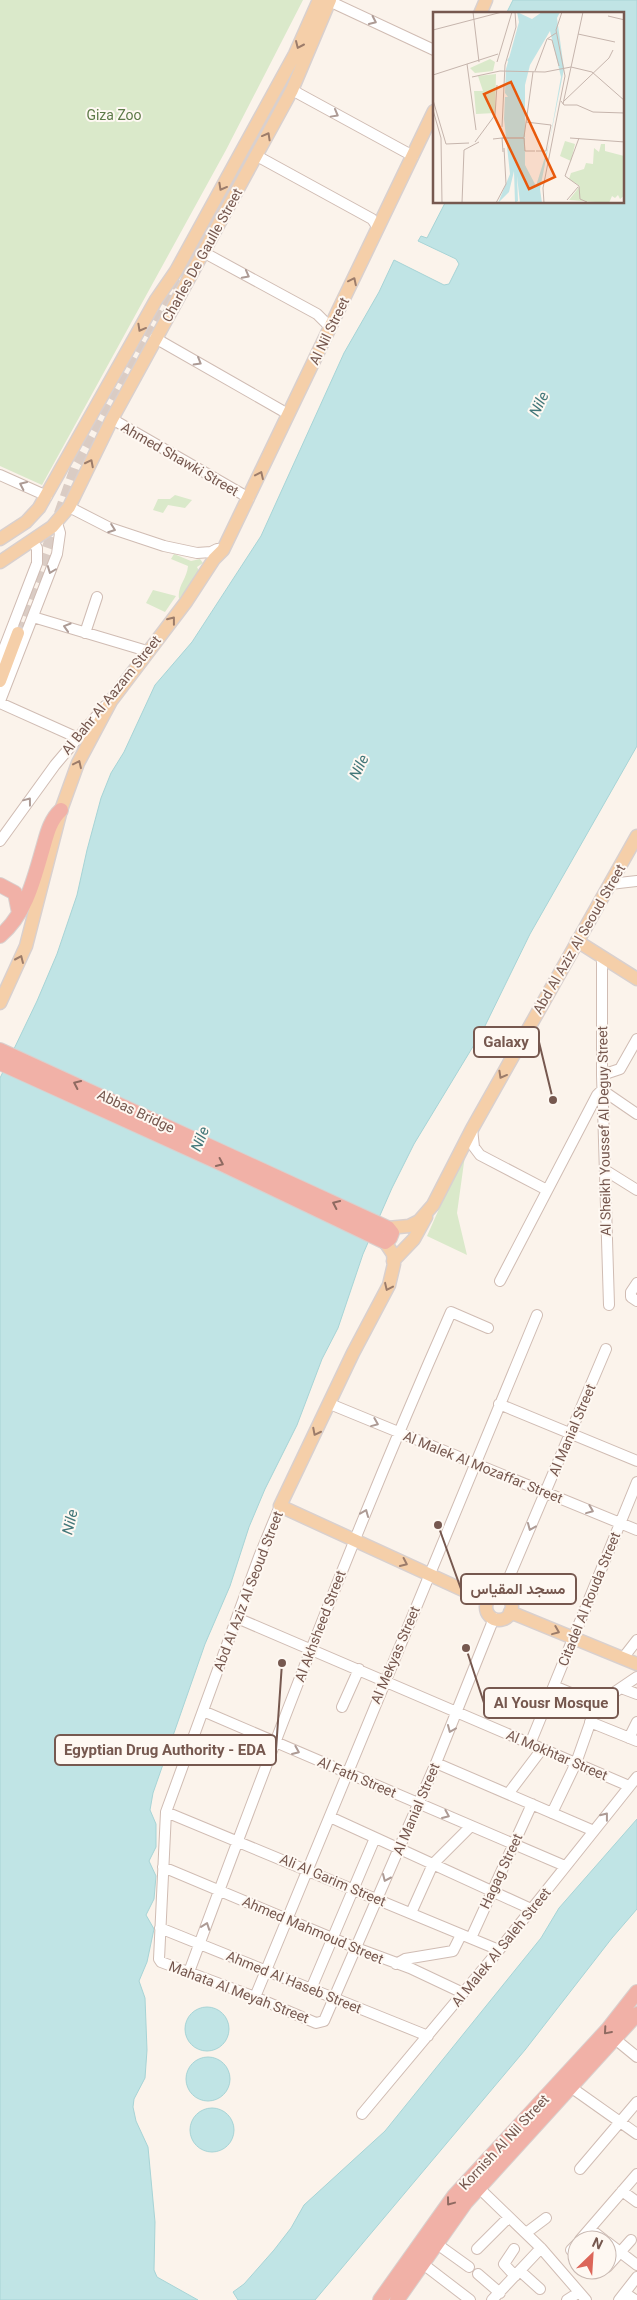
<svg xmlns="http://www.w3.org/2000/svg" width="637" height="2300" font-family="Roboto,Vazirmatn,sans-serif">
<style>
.green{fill:#dae9ca}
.water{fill:#c0e4e5;stroke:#a7d4d6}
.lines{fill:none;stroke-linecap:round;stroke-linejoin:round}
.major-tunnel{stroke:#daccc4;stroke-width:12;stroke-dasharray:12 6;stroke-linecap:butt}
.minor-casing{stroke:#d0bcb3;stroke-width:12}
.major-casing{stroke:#d9d0ce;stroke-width:15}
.highway-casing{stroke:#d9d0ce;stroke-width:16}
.minor{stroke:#fff;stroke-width:10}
.major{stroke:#f5cfa9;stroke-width:12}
.highway{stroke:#f1b1a7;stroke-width:14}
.oneway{stroke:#ad9b95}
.oneway2{stroke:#9c7c6a}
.oneway3{stroke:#8f6a61}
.labels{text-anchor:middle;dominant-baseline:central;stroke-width:4;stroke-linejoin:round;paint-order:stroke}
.park-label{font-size:14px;fill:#5d7a48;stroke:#fef8f2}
.street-label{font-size:14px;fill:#76584f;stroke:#fef8f2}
.water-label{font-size:15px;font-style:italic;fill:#437779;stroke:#fef8f2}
.inset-river{fill:none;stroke:#c0e4e5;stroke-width:2.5}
.inset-road{fill:none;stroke:#c6b5ad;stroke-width:1}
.view{fill:#e8590c;fill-opacity:0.15;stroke:#e8590c;stroke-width:2.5}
.inset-edge{fill:none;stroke:#76584f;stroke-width:2.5}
.leader{fill:none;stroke:#76584f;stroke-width:2}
.callout-dot{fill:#76584f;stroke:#fef8f2;stroke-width:2}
.callout{fill:#fef8f2;stroke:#76584f;stroke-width:2}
.callout-label{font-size:15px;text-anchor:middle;font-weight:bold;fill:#76584f}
</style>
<rect width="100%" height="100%" fill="#fbf3eb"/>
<path class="green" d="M0 0H303L226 150 42 485 0 466Z
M175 495 192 500 185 508 168 505 163 513 153 510 158 499H170Z
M174 554 191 561 200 559 203 563 197 567 200 573 179 599C177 586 187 579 188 566L171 559Z
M153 590 176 596 165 612 146 603Z
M466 1148 457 1213 467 1255 427 1236Z"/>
<path class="water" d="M513 0H637V746L530 934 483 1030 414 1144 392 1188 363 1254 338 1328 322 1359 297 1425 265 1489 249 1527 230 1586 205 1644 153 1793 150 1810 156 1824V1847L149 1861 156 1876 154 1899 146 1915 154 1929 147 1962 139 1981 145 1998 147 2050 145 2078 134 2099 133 2107 136 2121 148 2147 155 2222 154 2270 157 2277 198 2300H0V1078L37 1001 57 954 77 895 87 850 101 798 111 773 124 752 155 685 192 642 261 536 344 353 379 292 394 260 444 285 449 284 459 264 456 259 418 241 421 236 427 238 445 203 623 202V14H506Z
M637 1819V1909L612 1938 525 2050 315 2300H238L233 2292 244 2284 274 2250 291 2228 304 2205 385 2131 541 1938 559 1908Z
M185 2029a22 22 0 1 1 44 0a22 22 0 1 1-44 0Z
M186 2079a22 22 0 1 1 44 0a22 22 0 1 1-44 0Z
M190 2130a22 22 0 1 1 44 0a22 22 0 1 1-44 0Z"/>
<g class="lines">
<path class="major-tunnel" d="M18 633 77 465 164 303 174 278"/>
<defs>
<path id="minor" d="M329 1 434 50
M292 90 413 156
M257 156 372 219 378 228
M203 252 317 314 330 327
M155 338 288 414
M112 419 249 498
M0 475 47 496
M69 507 110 528 164 546 197 553 211 552 217 549 223 550
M33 617 147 651
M85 633 97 597
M0 659 37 563V548L32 541
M0 701 57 554 60 533 57 523
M0 703 78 738
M0 841 55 765 105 706
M610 884 637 881
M602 957V1075L609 1305
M602 1075 620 1069 637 1039
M472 1129 474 1147 480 1155 547 1190
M605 1170 637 1190
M500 1281 597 1095 602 1090 637 1114
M637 1283 631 1292V1297L637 1301
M330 1404 637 1530
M499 1404 637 1461
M280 1506 259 1557 166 1812 159 1959 161 1962 255 1997 316 2023 324 2021 436 1763 494 1618
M502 1594 606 1349
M237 1618 629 1786
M623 1658 637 1640
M554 1686 600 1705
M621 1688 637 1694
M342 1707 359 1669
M203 1711 565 1866
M590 1722 637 1741
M629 1738 637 1722
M530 1744 637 1482
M436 1763 594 1831
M508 1794 542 1749
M166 1812 499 1950
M552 1813 576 1763 594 1712 606 1698 637 1677
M330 1817 531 1909
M163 1867 356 1948 410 1968 463 1993
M411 1913 433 1864 471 1826
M160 1928 428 2036
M471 1938 532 1804
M396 1964 405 1959 453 1951 461 1935
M189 1972C271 1750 355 1529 451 1312L488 1328
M311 1989 375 1838
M255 1997 537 1315
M615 2039 637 2057
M572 2088 637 2134
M362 2114 499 1950 637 1777
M580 2169 637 2102
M479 2188 541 2248 586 2300
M622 2191 637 2202
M590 2229 604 2240
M526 2233 546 2218
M580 2240 637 2174
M607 2242 637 2265
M437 2244 469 2267
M477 2249 509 2217
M514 2249 504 2264 515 2276
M571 2250 577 2244
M423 2264 470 2300
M607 2267 631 2240
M520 2271 540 2289
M478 2274 500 2293
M625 2293 635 2300
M492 2300 541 2248
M567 2300 578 2293
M619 2300 637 2277"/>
<path id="major" d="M480 14 486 0
M0 539 26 522 39 508 156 300 176 271 295 54 319 0
M0 562 52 527 69 507 112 419 292 90 330 0
M0 681 18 633
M577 941 637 979
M0 1003 26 946 61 810 78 763 111 701 186 602 214 559 223 550 434 111
M388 1228 409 1226 419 1221 433 1205 472 1129 637 836
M385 1242 393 1254 394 1264 389 1285 353 1353 280 1506 487 1601
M393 1261 414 1239 426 1217
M486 1607a13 13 0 1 1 26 0a13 13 0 1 1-26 0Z
M510 1612 637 1664"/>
<path id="highway" d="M0 885 15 893 19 913
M0 936C26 914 34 879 43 848 47 834 50 820 61 810
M0 1050 388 1228 392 1233 390 1238 385 1242 222 1164 0 1063
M380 2300 454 2196 608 2029 637 1992
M397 2300 466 2202 637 2014"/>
</defs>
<use href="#minor" class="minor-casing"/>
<use href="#major" class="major-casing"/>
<use href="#highway" class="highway-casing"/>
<use href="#minor" class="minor"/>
<use href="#major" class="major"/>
<use href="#highway" class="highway"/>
</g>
<defs><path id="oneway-chevron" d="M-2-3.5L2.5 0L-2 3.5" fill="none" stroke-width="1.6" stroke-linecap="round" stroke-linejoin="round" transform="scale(1.25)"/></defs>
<g class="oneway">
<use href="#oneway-chevron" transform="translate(373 21) rotate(25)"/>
<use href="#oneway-chevron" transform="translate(335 114) rotate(29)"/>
<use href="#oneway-chevron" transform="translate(246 275) rotate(28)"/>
<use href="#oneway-chevron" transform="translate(198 362) rotate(30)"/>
<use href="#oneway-chevron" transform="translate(23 485) rotate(-155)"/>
<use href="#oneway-chevron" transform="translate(112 529) rotate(20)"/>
<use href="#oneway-chevron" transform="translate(51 570) rotate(111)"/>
<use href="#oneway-chevron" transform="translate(67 627) rotate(-163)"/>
<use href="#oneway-chevron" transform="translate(28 801) rotate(-53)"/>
<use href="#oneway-chevron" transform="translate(375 1423) rotate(22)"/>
<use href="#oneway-chevron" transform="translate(590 1510) rotate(22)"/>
<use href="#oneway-chevron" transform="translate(365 1513) rotate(-68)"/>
<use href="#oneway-chevron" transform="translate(531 1527) rotate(113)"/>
<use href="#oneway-chevron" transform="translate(451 1729) rotate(113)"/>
<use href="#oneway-chevron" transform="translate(296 1751) rotate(23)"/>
<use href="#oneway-chevron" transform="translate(446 1815) rotate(23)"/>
<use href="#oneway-chevron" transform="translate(605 1816) rotate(-52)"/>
<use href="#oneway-chevron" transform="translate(386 1878) rotate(114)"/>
<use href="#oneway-chevron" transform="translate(206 1926) rotate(-70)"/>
</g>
<g class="oneway2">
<use href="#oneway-chevron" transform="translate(299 45) rotate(114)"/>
<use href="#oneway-chevron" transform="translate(267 136) rotate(-61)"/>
<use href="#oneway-chevron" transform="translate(222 187) rotate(119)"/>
<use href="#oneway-chevron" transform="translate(353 281) rotate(-64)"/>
<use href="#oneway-chevron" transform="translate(141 328) rotate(119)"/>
<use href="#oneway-chevron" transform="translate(90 463) rotate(-63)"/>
<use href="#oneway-chevron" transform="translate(260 475) rotate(-65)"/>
<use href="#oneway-chevron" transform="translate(172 620) rotate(-52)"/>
<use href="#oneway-chevron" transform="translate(78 764) rotate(-65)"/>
<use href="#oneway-chevron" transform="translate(20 959) rotate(-66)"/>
<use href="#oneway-chevron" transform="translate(502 1075) rotate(119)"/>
<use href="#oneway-chevron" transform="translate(388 1287) rotate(115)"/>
<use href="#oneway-chevron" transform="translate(316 1432) rotate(117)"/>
<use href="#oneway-chevron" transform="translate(404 1563) rotate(25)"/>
<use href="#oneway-chevron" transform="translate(556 1631) rotate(22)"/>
</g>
<g class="oneway3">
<use href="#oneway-chevron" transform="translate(77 1084) rotate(-155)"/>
<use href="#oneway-chevron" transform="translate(220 1163) rotate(25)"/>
<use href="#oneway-chevron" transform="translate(336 1204) rotate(-155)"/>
<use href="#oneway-chevron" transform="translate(607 2031) rotate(131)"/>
<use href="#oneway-chevron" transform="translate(450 2202) rotate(127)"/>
</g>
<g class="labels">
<g class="park-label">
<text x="114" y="115">Giza Zoo</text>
</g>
<g class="street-label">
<text transform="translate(202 255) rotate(-61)">Charles De Gaulle Street</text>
<text transform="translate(329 331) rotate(-64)">Al Nil Street</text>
<text transform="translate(180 459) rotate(30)">Ahmed Shawki Street</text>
<text transform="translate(111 695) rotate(-51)">Al Bahr Al Aazam Street</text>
<text transform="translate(579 939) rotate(-60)">Abd Al Aziz Al Seoud Street</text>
<text transform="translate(136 1111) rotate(25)">Abbas Bridge</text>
<text transform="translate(604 1131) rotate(-91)">Al Sheikh Youssef Al Deguy Street</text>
<text transform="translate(572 1430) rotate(-67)">Al Manial Street</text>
<text transform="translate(483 1467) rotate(22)">Al Malek Al Mozaffar Street</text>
<text transform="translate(248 1591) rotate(-69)">Abd Al Aziz Al Seoud Street</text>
<text transform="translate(589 1599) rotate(-68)">Citadel Al Rouda Street</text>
<text transform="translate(320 1626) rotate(-69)">Al Akhsheed Street</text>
<text transform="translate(395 1655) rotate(-67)">Al Mekyas Street</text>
<text transform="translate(557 1755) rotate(23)">Al Mokhtar Street</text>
<text transform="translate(357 1777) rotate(23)">Al Fath Street</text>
<text transform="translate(416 1809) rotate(-67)">Al Manial Street</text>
<text transform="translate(501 1871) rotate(-65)">Hagag Street</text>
<text transform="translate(333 1880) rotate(23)">Ali Al Garim Street</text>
<text transform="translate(313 1930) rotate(23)">Ahmed Mahmoud Street</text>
<text transform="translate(501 1947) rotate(-51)">Al Malek Al Saleh Street</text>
<text transform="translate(294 1982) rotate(22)">Ahmed Al Haseb Street</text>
<text transform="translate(239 1992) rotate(21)">Mahata Al Meyah Street</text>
<text transform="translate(504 2142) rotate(-47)">Kornish Al Nil Street</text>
</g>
<g class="water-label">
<text transform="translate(539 404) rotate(-64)">Nile</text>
<text transform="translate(359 767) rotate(-64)">Nile</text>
<text transform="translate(200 1139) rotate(-68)">Nile</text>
<text transform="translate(70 1522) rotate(-77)">Nile</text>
</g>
</g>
<g transform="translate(433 12)">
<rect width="191" height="191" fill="#fbf3eb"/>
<path d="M57 47 62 50 60 59 42 61 37 56ZM63 62 62 101 43 102 41 79H50L45 64ZM132 129 142 132 138 149 127 144ZM168 132H172V139L191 144 192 183 187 187 185 183 182 186 179 184 176 191 136 188 147 174 136 167 138 161 151 157 153 151 160 152 161 136 166 140Z" fill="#dae9ca"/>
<path d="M84 0 99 7 109 0H127L124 6 131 57 107 177 109 191H87L84 164 85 189 82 191 81 159 76 180 65 191 77 162 71 107 72 85H75L72 81 73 57 86 10ZM117 19 128 65 116 132 103 174 92 153V73L97 53Z" fill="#c0e4e5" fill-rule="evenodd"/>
<path class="inset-river" d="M75 49 111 0"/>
<path class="inset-road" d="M40 0 46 50M175 4 192 8M0 18 69 0M145 22 182 30M115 27 119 28 126 54M64 50 79 0M34 52 43 118M102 59 114 27 123 21M0 63 65 42M39 65 67 59 112 60 138 55 159 60 192 89M0 88 13 132 36 131M128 89 131 93H144L160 100 192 101M131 89 176 46 180 38M130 92 150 0M0 98 8 126 9 191M93 110 118 113 113 139H103M69 115 72 53 83 15 82 0M91 125 100 60M91 126 92 139H102M137 126 192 130M146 126 132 164 146 174 147 187 154 190M60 127 69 126H91H69L70 140M42 130 62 103 64 73M134 188 145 175M29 191 31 138 46 130M63 191 73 172 71 136M111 191 110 176 132 64 123 18 129 0"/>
<path class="view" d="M78 70 122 165 96 177 51 82Z"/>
<rect width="191" height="191" class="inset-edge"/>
</g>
<path class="leader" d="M553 1100L539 1042M438 1525L461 1589M466 1648L484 1703M282 1663L276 1750"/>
<g class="callout-dot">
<circle cx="553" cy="1100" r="5"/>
<circle cx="438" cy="1525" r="5"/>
<circle cx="466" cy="1648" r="5"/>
<circle cx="282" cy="1663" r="5"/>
</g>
<g class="callout">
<rect x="474" y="1027" width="65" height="30" rx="5"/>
<rect x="461" y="1574" width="115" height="30" rx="5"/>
<rect x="484" y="1688" width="134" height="30" rx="5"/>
<rect x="55" y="1735" width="221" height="30" rx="5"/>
</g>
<g class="callout-label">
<text x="506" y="1047">Galaxy</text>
<text x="518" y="1594">مسجد المقياس</text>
<text x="551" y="1708">Al Yousr Mosque</text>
<text x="165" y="1755">Egyptian Drug Authority - EDA</text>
</g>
<g transform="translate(592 2255) rotate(25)"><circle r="24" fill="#fef8f2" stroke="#c8b8b1"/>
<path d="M0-4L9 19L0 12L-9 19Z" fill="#dc6659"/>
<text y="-8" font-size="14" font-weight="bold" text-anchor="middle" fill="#76584f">N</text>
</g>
</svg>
